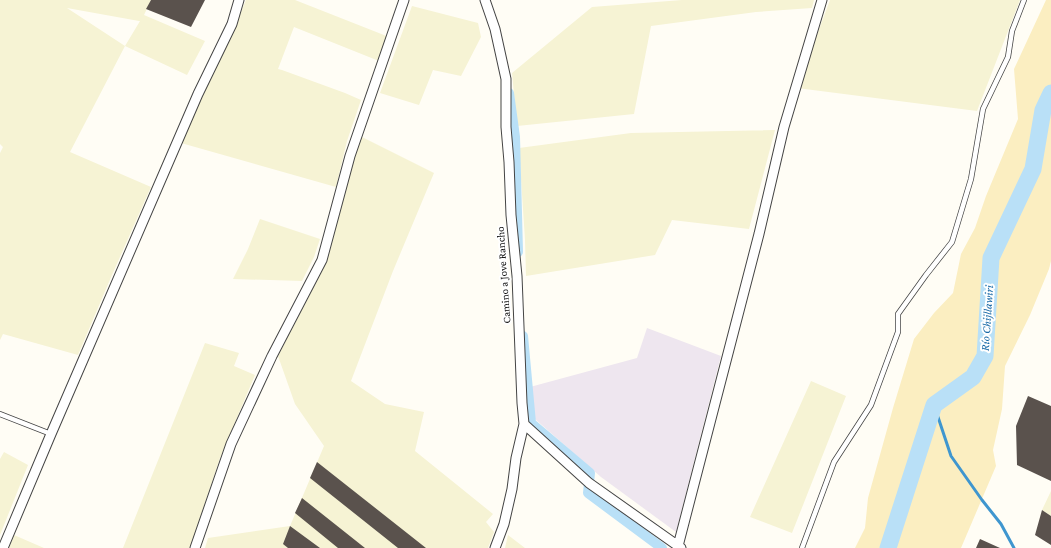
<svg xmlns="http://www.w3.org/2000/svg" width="1051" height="548" font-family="'Crimson Pro',serif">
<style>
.industrial{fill:#eee6ef}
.farmland{fill:#f6f3d4;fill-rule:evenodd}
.sand{fill:#fbeec1}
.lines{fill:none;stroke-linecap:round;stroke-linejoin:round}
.stream{stroke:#3f96cf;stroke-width:3}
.canal{stroke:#b9e0f7;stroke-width:10}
.river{stroke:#b9e0f7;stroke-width:17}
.building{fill:#5a524d}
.service-casing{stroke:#444;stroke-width:6}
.minor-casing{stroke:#444;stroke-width:11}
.service{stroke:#fff;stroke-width:4.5}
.minor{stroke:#fff;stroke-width:9}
.labels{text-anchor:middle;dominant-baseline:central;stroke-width:4;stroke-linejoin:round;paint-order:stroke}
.street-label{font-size:11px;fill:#111;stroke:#fff}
.water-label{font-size:12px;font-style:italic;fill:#1768a6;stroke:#fff}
</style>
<rect width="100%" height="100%" fill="#fffdf5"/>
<path class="industrial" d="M647 328 721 356 676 532 601 477 535 419 530 387 637 358Z"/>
<path class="farmland" d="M0 0H151L144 15 205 41 187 75 125 46 70 152 151 187 112 275 78 355 3 334 0 340V153L3 147 0 144ZM67 8 139 21H140L125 46Z
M246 0H295L389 37 379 61 294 27 278 69 282 70 345 93 361 100 347 141 336 187 181 143 201 96 233 31Z
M682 0H814L812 8 756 12 651 26 634 114 517 126 512 73 592 7Z
M830 0H1020L977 111 797 88Z
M412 6 478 23 481 37 461 76 433 70 419 105 380 93Z
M775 130 749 229 672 220 655 255 526 276 525 240 519 148 631 133Z
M360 136 434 173 393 271 351 381 385 404 424 412 415 451 493 514 486 522 494 532 488 548H205L208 538 290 526 324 446 295 404 278 356 320 275 328 257Z
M260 219 320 239 314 257 302 281 233 279 248 249Z
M205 343 239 353 234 366 255 375 220 458 190 548H123Z
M811 381 846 396 792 533 750 517Z
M4 452 28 465 0 535V459Z
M1051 491V516L1042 510Z
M14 535 44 548H9Z
M508 535 525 548H505Z"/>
<path class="sand" d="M1046 0H1051V261L1049 269 1030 315 1005 366 1002 409 993 450 996 466 961 548H855L865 528 868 498 893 408 914 339 934 313 953 293 961 254 975 228 986 196 1018 119 1014 69Z"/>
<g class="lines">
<path class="stream" d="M934 405 951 456 982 500 1001 524 1014 548"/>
<path class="canal" d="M509 93 515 137 518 252
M523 336 531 423 590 473 588 493 662 548"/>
<path class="river" d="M888 548 934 405 973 377 985 356 991 258 1033 169 1043 110 1051 93"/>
</g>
<path class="building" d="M151 0H205L191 27 146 9Z
M1028 396 1051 406V481L1017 465 1016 426Z
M317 462 426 548H398L310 478Z
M302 498 365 548H338L295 513Z
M1042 510 1051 516V545L1035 535Z
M290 526 320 548H288L283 544Z
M980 539 1000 548H976Z"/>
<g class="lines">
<defs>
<path id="service" d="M0 414 51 434
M802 548 834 462 871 405 898 332V314L926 275 952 242 971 179 983 109 1008 57 1012 31 1024 0"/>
<path id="minor" d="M485 0 495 29 506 79V127L509 162 511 215 517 276 522 403 524 424 516 458 512 489 504 524 495 548
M524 424 589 483 681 548
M678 546 759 234 784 127 822 0
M3 548 51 434 198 94 232 24 239 0
M195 548 231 444 272 356 322 260 350 156 404 0"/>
</defs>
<use href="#service" class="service-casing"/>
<use href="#minor" class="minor-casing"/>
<use href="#service" class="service"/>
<use href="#minor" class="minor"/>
</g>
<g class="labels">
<g class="street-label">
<text transform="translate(503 275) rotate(-94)">Camino a Jove Rancho</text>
</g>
<g class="water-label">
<text transform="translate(987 318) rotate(-86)">Río Chijllawiri</text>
</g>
</g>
</svg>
